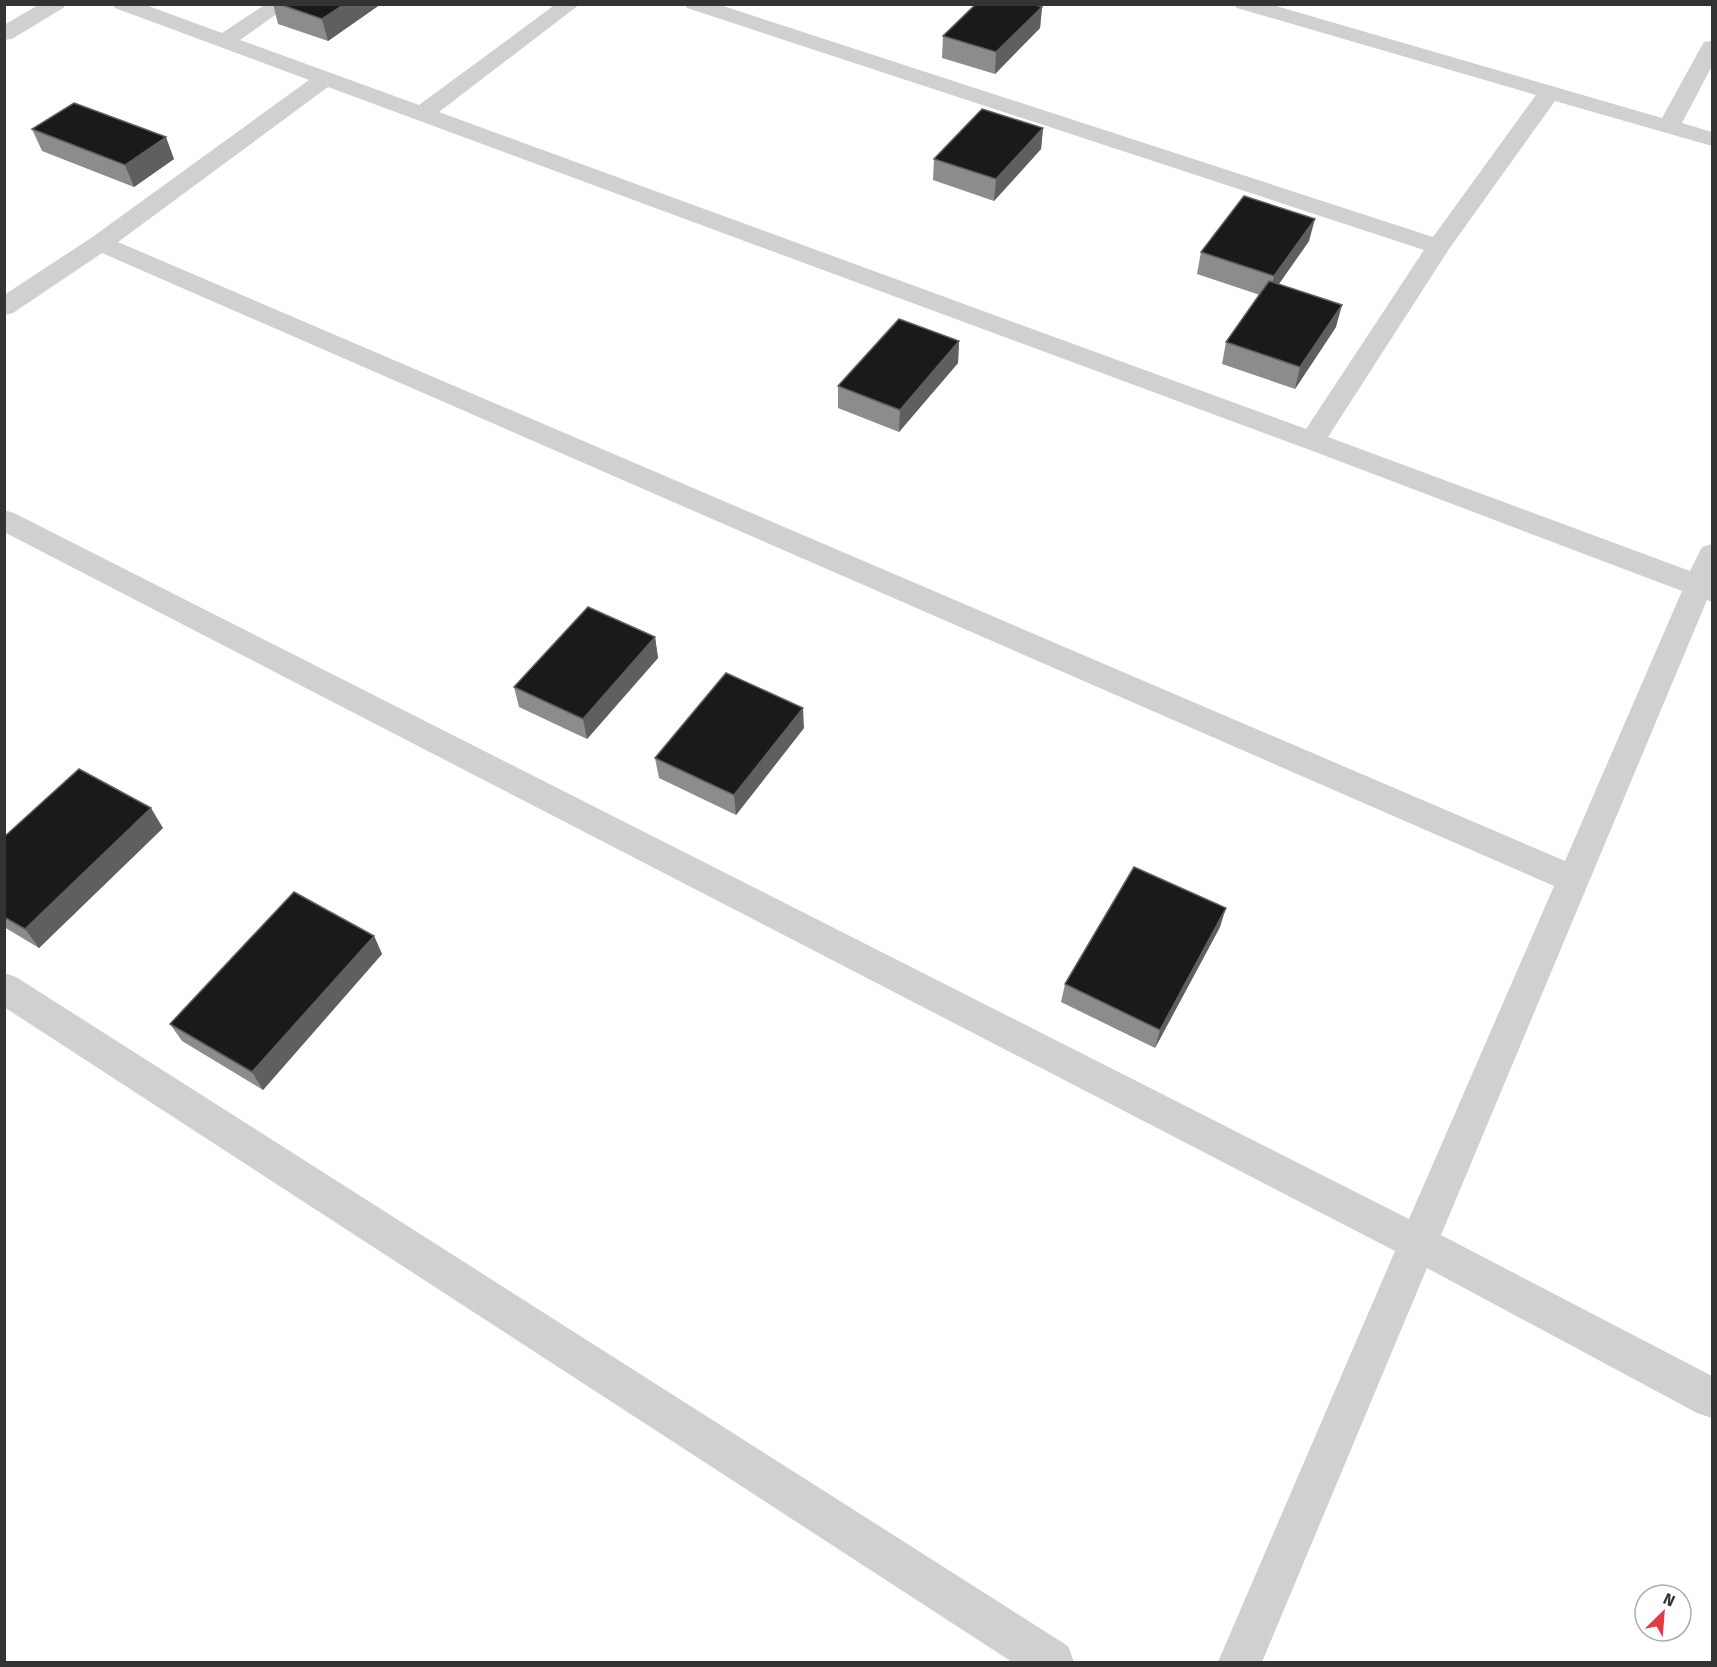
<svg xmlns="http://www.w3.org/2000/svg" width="1717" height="1667" font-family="'Fira Sans',sans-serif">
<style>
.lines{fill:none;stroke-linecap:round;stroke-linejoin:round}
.minor{fill:#d0d0d0;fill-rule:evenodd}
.wall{fill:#8c8c8c}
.shaded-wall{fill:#5f5f5f}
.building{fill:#1a1a1a;stroke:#5f5f5f;stroke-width:1.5}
</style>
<rect width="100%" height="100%" fill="#fff"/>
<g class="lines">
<path class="minor" d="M40 4H66L63 8 12 39 4 40V25Z
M112 4H143L222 33 266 4H291L240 40 419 105 556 4H580L439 112 1306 429 1424 250 687 8 684 4H717L1433 237 1536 95 1237 8 1234 4H1269L1662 118 1701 47 1704 42 1712 41V66L1682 123 1712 132V146L1555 101 1449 249 1328 437 1690 571 1702 547 1712 544V602L1707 600 1441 1235 1712 1376V1418L1697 1413 1427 1268 1262 1662H1218L1395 1251 4 532V510L14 513 1409 1219 1554 886 102 253 13 313 4 315V295L91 238 309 80 115 8ZM328 87 1302 447 1682 591 1565 861 118 242Z
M4 973 16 977 1068 1646 1074 1662H1012L4 1007Z"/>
</g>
<path class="wall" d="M273 4H381L328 41 278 24Z
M1042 7 1040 28 995 74 942 58 943 36Z
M1043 128 1041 149 994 201 933 180 934 159Z
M32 129 174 159 134 187 42 151Z
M1309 241 1279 284 1336 327 1295 389 1222 364 1226 342 1260 295 1197 274 1201 252Z
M959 341 958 363 899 432 838 408V386Z
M655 637 658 658 587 739 519 707 514 687Z
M804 728 736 815 659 778 655 758Z
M163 828 39 948 4 927V837Z
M1220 927 1155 1048 1061 1002 1065 984Z
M374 936 382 954 263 1090 182 1041 170 1024Z"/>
<path class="shaded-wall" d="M345 4H381L328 41 322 19Z
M1042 7 1040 28 995 74 996 52Z
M1043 128 1041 149 994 201 996 179Z
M166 137 174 159 134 187 125 165Z
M1315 219 1309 241 1269 298 1274 276Z
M1342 305 1336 327 1295 389 1300 367Z
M959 341 958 363 899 432 900 410Z
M655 637 658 658 587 739 583 719Z
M803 708 804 728 736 815 734 795Z
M151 808 163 828 39 948 25 929Z
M1226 908 1220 927 1155 1048 1160 1030Z
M374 936 382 954 263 1090 252 1072Z"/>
<path class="building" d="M279 4H345L322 19Z
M976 4H1033L1042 7 996 52 943 36Z
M74 103 166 137 125 165 32 129Z
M982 109 1043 128 996 179 934 159Z
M1244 196 1315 219 1274 276 1201 252Z
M1269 281 1342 305 1300 367 1226 342Z
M899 319 959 341 900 410 838 386Z
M588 607 655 637 583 719 514 687Z
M726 673 803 708 734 795 655 758Z
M79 769 151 808 25 929 4 917V837Z
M1134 867 1226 908 1160 1030 1065 984Z
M294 892 374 936 252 1072 170 1024Z"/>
<rect width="1717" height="1667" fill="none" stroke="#333333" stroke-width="12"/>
<g transform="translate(1663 1613) rotate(25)"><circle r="28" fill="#ffffff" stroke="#adadad" stroke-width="1.5"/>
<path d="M0-4.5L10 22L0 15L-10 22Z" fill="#e63946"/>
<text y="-9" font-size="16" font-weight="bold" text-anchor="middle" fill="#333333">N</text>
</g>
</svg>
